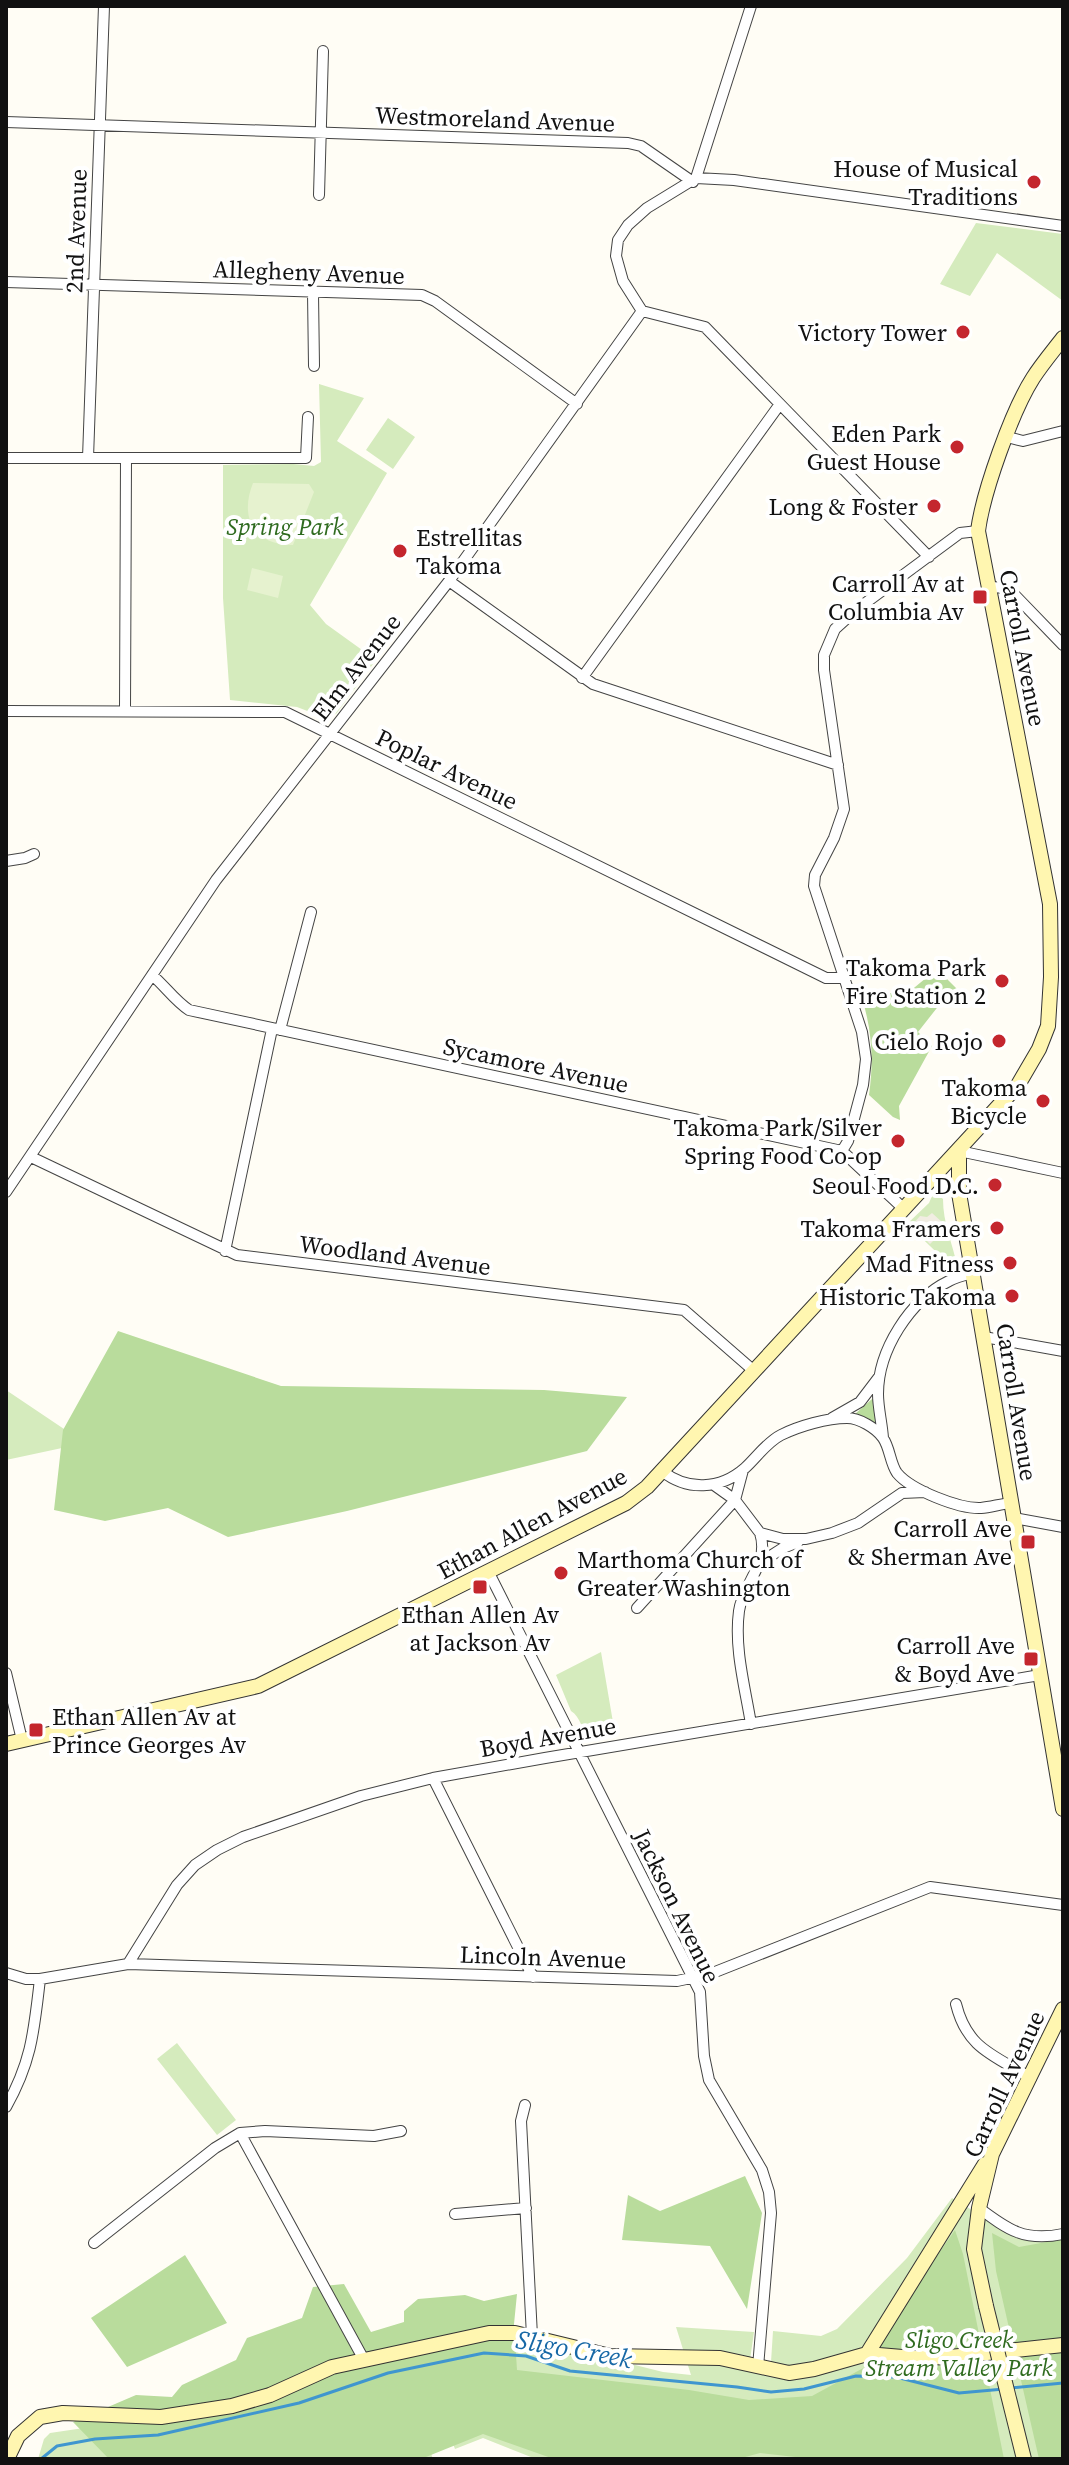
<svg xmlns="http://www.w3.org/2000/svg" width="1069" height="2465" font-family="'Source Serif 4',serif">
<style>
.green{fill:#d5ebbd}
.forest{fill:#b9dc9c}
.pitch{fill:#e6f2cf}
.plaza{fill:#f1ede2}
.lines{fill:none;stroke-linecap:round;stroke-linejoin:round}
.stream{stroke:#3f96cf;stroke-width:3}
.street-casing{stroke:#444;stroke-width:12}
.secondary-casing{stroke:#333;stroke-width:16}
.street{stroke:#fff;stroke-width:10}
.secondary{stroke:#fff6b0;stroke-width:14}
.secondary-bridge-casing{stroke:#333;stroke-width:16;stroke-linecap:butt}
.secondary-bridge{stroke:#fff6b0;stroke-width:14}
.poi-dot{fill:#c4262e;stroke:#fff;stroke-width:3}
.labels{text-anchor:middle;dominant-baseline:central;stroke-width:8;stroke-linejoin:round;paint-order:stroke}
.street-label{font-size:24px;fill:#111;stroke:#fff}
.poi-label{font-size:24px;fill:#111;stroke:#fff;text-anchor:end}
.park-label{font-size:24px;font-style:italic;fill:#2f6b1f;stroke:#fff}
.water-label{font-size:26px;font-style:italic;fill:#1768a6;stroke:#fff}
</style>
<rect width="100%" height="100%" fill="#fffdf5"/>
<path class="green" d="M976 223 1063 234V301L997 253 970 296 940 284Z
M319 384 364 398 337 441 387 473 310 605 326 624 376 660 336 714 323 717 297 707 230 700 223 598V465L293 464 314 466 321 462Z
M388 418 415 437 393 469 366 450Z
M938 1195 943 1199C943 1223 952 1242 957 1265L953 1268 907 1224 929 1203 932 1196Z
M6 1390 67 1431 62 1448 6 1460Z
M601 1652 615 1734 591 1737C581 1731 581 1717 571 1711L556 1675Z
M177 2043 236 2120 217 2135 157 2059Z
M952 2198 1015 2236 1063 2234V2442L1036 2459H536L483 2438 455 2449 431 2388 409 2393 433 2459H38L44 2439 50 2433 172 2415 523 2337 663 2372 691 2375 676 2327 754 2332 750 2360 771 2362 773 2331 821 2336 837 2329 907 2258Z"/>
<path class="forest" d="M940 972 957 989 940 1004 918 1032 932 1046 899 1106 900 1120 893 1117 869 1095C874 1060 872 1029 861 995L909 992 926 978Z
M118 1331 281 1386 544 1390 627 1397 587 1451 347 1511 228 1537 168 1508 105 1521 54 1510 63 1430Z
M872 1399 876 1401V1422L873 1424 855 1414Z
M745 2176 762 2213 747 2309 710 2246 622 2240 628 2195 660 2211Z
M955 2230 963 2254 1004 2459H813L760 2453 738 2459H554L483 2434 421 2459H109L73 2422 136 2395 172 2397 182 2385 236 2360 247 2338 302 2318 313 2287 344 2284 371 2332 404 2322V2311L418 2299 465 2295 484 2301 517 2294 514 2324 517 2370 689 2390 749 2400 812 2396 867 2366 925 2273Z
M992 2233 1019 2247 1063 2239V2458L1039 2459 996 2271Z
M185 2255 227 2323 127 2367 91 2318Z"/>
<path class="pitch" d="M253 483 309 484 314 492 293 545C254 545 239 518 253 483Z
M252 568 283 576 278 598 247 590Z"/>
<path class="plaza" d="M932 1213 942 1222 944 1230 930 1244 927 1241 933 1233 925 1225 918 1233 911 1226 920 1216 927 1217Z"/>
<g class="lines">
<path class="stream" d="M1011 2388 1063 2383
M41 2459 57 2446 95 2439 158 2435 299 2403 388 2373 484 2353 526 2356 570 2371 737 2387 771 2392 804 2389 856 2376 896 2377 959 2393 1004 2389"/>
<defs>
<path id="street" d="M6 122 628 143 641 146 693 182
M696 178 751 6
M319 195 323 51
M6 282 422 295 435 301 577 404
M313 293 314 366
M642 311 623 281 616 256 618 240 628 225 647 208 696 178 734 180 1063 226
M642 311 705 327 929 557
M1007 437 1023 441 1063 431
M6 458H306L308 417
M88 458 104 6
M449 581 593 684 838 765
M990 587 1008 588 1063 645
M582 678 780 404
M6 711 285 712 826 978H843
M125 711 126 458
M6 861 25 858 34 854
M152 975C165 986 175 1001 189 1010L842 1151 904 1209
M280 1030 311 912
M842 1151 848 1141 863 1085 866 1059 862 1032 814 886 815 875 834 838 844 809 824 670V655L835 629 856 610 960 533 978 531
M959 1151 1063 1173
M31 1157 237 1255 684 1310 754 1371
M6 1192 216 880 449 581 642 311
M225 1251 272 1029
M984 1337 1063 1351
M832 1418 860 1402 879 1377
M883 1438C882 1423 878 1408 878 1394 878 1350 910 1300 949 1281 956 1277 965 1275 973 1273
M662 1471C687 1491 720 1490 745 1468 757 1457 767 1442 781 1435 799 1426 827 1418 847 1418 859 1418 876 1428 883 1438 890 1448 890 1463 897 1473 911 1490 959 1509 981 1508 991 1507 1001 1504 1011 1503
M714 1485 735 1500 760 1533 783 1539H806L832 1533 858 1523 902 1493 925 1492
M1014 1518 1063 1527
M761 1562 783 1548 798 1542
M489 1573 700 1992 704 2056 709 2080 762 2170 769 2192 771 2213 758 2367
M637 1608 735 1500 743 1470
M6 1673 22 1740
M751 1724C745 1687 734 1648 739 1611 743 1582 770 1564 760 1533
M433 1778 533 1977
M128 1964 177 1885 195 1865 217 1850 243 1837 361 1796 433 1778 545 1758 1040 1675
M6 1973 26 1979H40L128 1964 677 1981 710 1974 930 1887 1063 1905
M956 2004C967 2049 994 2055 1031 2078
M525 2105 521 2121 532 2336
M6 2107C32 2061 34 2030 40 1979
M240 2133 363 2358
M979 2208C1008 2230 1025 2242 1063 2234
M455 2214 526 2208
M94 2243 215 2148 240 2133 265 2131 374 2136 401 2131"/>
<path id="secondary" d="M959 1151V1193L1063 1809
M6 1744 258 1686 626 1503 647 1487 1018 1085 1039 1049 1048 1026 1051 977 1050 904 978 531C983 492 1012 411 1033 378 1042 364 1053 351 1063 338
M986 2306 974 2249 979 2208 992 2154 1063 2009
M867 2354 985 2164
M7 2459 18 2436 40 2417 63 2413 161 2417 232 2406 270 2395 332 2367 489 2333H515L610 2356 720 2358 789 2373 814 2369 867 2354 914 2358 950 2357 1063 2345"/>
</defs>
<use href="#street" class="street-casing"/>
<use href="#secondary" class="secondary-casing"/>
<use href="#street" class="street"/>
<use href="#secondary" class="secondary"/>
<defs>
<path id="secondary-bridge" d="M986 2306 1024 2459"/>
</defs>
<use href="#secondary-bridge" class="secondary-bridge-casing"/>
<use href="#secondary-bridge" class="secondary-bridge"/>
</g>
<g class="poi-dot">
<circle cx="1034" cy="182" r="8"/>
<circle cx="963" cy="332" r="8"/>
<circle cx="957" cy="447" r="8"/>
<circle cx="934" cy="506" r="8"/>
<circle cx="400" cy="551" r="8"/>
<rect x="972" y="589" width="16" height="16" rx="4"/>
<circle cx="1002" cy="981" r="8"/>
<circle cx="999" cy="1041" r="8"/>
<circle cx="1043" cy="1101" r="8"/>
<circle cx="898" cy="1141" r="8"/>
<circle cx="995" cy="1185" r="8"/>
<circle cx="997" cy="1228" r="8"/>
<circle cx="1010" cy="1263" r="8"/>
<circle cx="1012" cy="1296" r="8"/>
<rect x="1020" y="1534" width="16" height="16" rx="4"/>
<circle cx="561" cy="1573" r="8"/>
<rect x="472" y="1579" width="16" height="16" rx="4"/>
<rect x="1023" y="1651" width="16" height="16" rx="4"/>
<rect x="28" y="1722" width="16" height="16" rx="4"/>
</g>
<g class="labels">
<g class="street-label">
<text transform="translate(495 119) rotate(2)">Westmoreland Avenue</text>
<text transform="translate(76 231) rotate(-88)">2nd Avenue</text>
<text transform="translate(309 272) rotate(2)">Allegheny Avenue</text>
<text transform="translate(1023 648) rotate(79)">Carroll Avenue</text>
<text transform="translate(356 667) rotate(-52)">Elm Avenue</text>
<text transform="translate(447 769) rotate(26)">Poplar Avenue</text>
<text transform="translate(536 1065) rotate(12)">Sycamore Avenue</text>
<text transform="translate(395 1255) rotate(7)">Woodland Avenue</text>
<text transform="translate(1017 1402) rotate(81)">Carroll Avenue</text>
<text transform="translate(532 1523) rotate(-28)">Ethan Allen Avenue</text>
<text transform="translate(548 1737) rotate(-10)">Boyd Avenue</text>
<text transform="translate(677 1906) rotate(64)">Jackson Avenue</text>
<text transform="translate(543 1957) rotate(2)">Lincoln Avenue</text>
<text transform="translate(1004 2084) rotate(-65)">Carroll Avenue</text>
</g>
<g class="poi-label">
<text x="1018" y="168">House of Musical<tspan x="1018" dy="28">Traditions</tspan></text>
<text x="947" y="332">Victory Tower</text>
<text x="941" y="433">Eden Park<tspan x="941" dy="28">Guest House</tspan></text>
<text x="918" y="506">Long &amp; Foster</text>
<text x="416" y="537" text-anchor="start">Estrellitas<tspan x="416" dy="28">Takoma</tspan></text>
<text x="964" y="583">Carroll Av at<tspan x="964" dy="28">Columbia Av</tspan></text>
<text x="986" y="967">Takoma Park<tspan x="986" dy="28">Fire Station 2</tspan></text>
<text x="983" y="1041">Cielo Rojo</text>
<text x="1027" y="1087">Takoma<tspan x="1027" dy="28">Bicycle</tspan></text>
<text x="882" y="1127">Takoma Park/Silver<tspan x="882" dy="28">Spring Food Co-op</tspan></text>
<text x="979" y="1185">Seoul Food D.C.</text>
<text x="981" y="1228">Takoma Framers</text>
<text x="994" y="1263">Mad Fitness</text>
<text x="996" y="1296">Historic Takoma</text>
<text x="1012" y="1528">Carroll Ave<tspan x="1012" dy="28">&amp; Sherman Ave</tspan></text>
<text x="577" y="1559" text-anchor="start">Marthoma Church of<tspan x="577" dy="28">Greater Washington</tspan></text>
<text x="480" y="1614" text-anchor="middle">Ethan Allen Av<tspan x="480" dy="28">at Jackson Av</tspan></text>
<text x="1015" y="1645">Carroll Ave<tspan x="1015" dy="28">&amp; Boyd Ave</tspan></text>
<text x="52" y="1716" text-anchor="start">Ethan Allen Av at<tspan x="52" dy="28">Prince Georges Av</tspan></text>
</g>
<g class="park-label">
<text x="285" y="526">Spring Park</text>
<text x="959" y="2339">Sligo Creek<tspan x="959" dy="28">Stream Valley Park</tspan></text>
</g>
<g class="water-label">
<text transform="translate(574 2349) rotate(10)">Sligo Creek</text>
</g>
</g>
<rect width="1069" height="2465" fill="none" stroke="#111111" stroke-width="16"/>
</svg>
